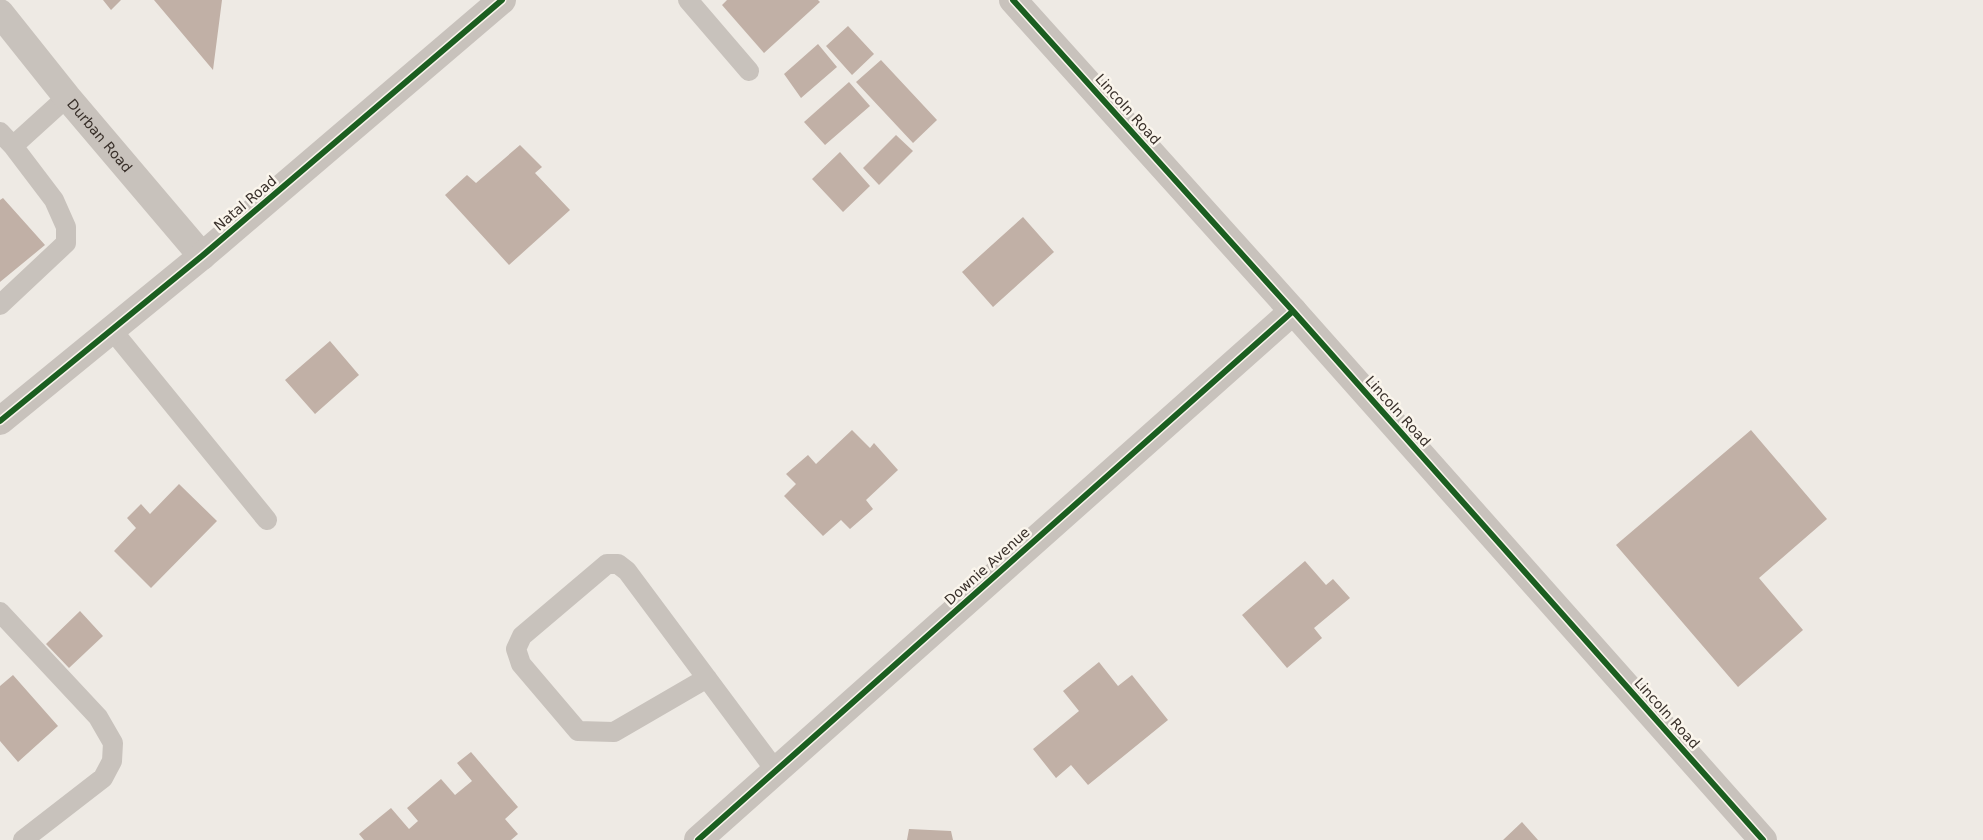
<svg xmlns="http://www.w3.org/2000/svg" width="1983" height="840" font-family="'DejaVu Sans',sans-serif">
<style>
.building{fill:#c1b0a6}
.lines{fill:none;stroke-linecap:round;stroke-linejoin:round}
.service{stroke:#c8c2bc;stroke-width:20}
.minor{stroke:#c8c2bc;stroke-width:28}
.cycleway-casing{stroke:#faf5ec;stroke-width:9}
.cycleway{stroke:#1b5e20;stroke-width:6}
.labels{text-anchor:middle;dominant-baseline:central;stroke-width:5;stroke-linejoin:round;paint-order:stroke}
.street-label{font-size:14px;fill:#39302a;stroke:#faf5ec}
</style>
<rect width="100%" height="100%" fill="#eeeae4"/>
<path class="building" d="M103 0H121L111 10Z
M154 0H222L213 70Z
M727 0H818L820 2 764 53 722 5Z
M848 26 874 54 852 75 826 46Z
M818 44 837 67 801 98 784 74Z
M881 60 937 120 913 143 856 82Z
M849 82 870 106 825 145 804 122Z
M896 135 913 151 879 185 863 168Z
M520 145 542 167 535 173 570 210 509 265 445 195 467 175 476 183Z
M840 152 870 186 843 212 812 179Z
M3 198 45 245 0 282V200Z
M1023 217 1054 252 993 307 962 272Z
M330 341 359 375 315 414 285 380Z
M852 430 870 448 874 443 898 470 866 500 873 509 850 529 841 520 823 536 784 496 796 484 786 474 808 455 816 464Z
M1751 430 1827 519 1759 578 1803 630 1738 687 1616 545Z
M179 484 217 521 151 588 114 551 136 528 127 518 141 504 150 514Z
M1305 561 1326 585 1333 579 1350 598 1314 628 1322 638 1287 668 1242 615Z
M80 611 103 636 69 668 46 644Z
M1099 662 1118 686 1132 675 1168 720 1088 785 1071 765 1056 778 1033 749 1079 711 1063 691Z
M13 675 58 726 18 762 0 741V686Z
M471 752 518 807 505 819 518 834 511 840H364L359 834 391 808 409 829 418 821 407 808 441 779 455 795 472 781 457 763Z
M1522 822 1538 840H1503Z
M909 829 951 831 953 840H907Z"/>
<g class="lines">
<path class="service" d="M688 0 749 71
M0 132 13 146
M0 305 66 243V227L54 200 13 146 67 97
M112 330 267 520
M0 612 98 717 113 743 112 761 103 778 23 840
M707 678 614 732 578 731 521 664 516 649 522 636 607 564H618L627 571 776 771"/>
<g class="minor">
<path d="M1013 0 1293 311 1763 840"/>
<path id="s1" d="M0 13 67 97 202 256"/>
<path d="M0 421 202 256 502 0"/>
<path d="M698 840 1293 311"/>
</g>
<defs>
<path id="cycleway" d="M1013 0 1293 311 1763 840
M0 421 202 256 502 0
M698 840 1293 311"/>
</defs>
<use href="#cycleway" class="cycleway-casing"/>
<use href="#cycleway" class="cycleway"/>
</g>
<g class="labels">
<g class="street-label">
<text transform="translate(1128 109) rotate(48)">Lincoln Road</text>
<text stroke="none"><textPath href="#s1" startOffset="158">Durban Road</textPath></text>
<text transform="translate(245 203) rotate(-40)">Natal Road</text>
<text transform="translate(1398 411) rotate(48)">Lincoln Road</text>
<text transform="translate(987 566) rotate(-42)">Downie Avenue</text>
<text transform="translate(1667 713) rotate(48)">Lincoln Road</text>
</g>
</g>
</svg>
